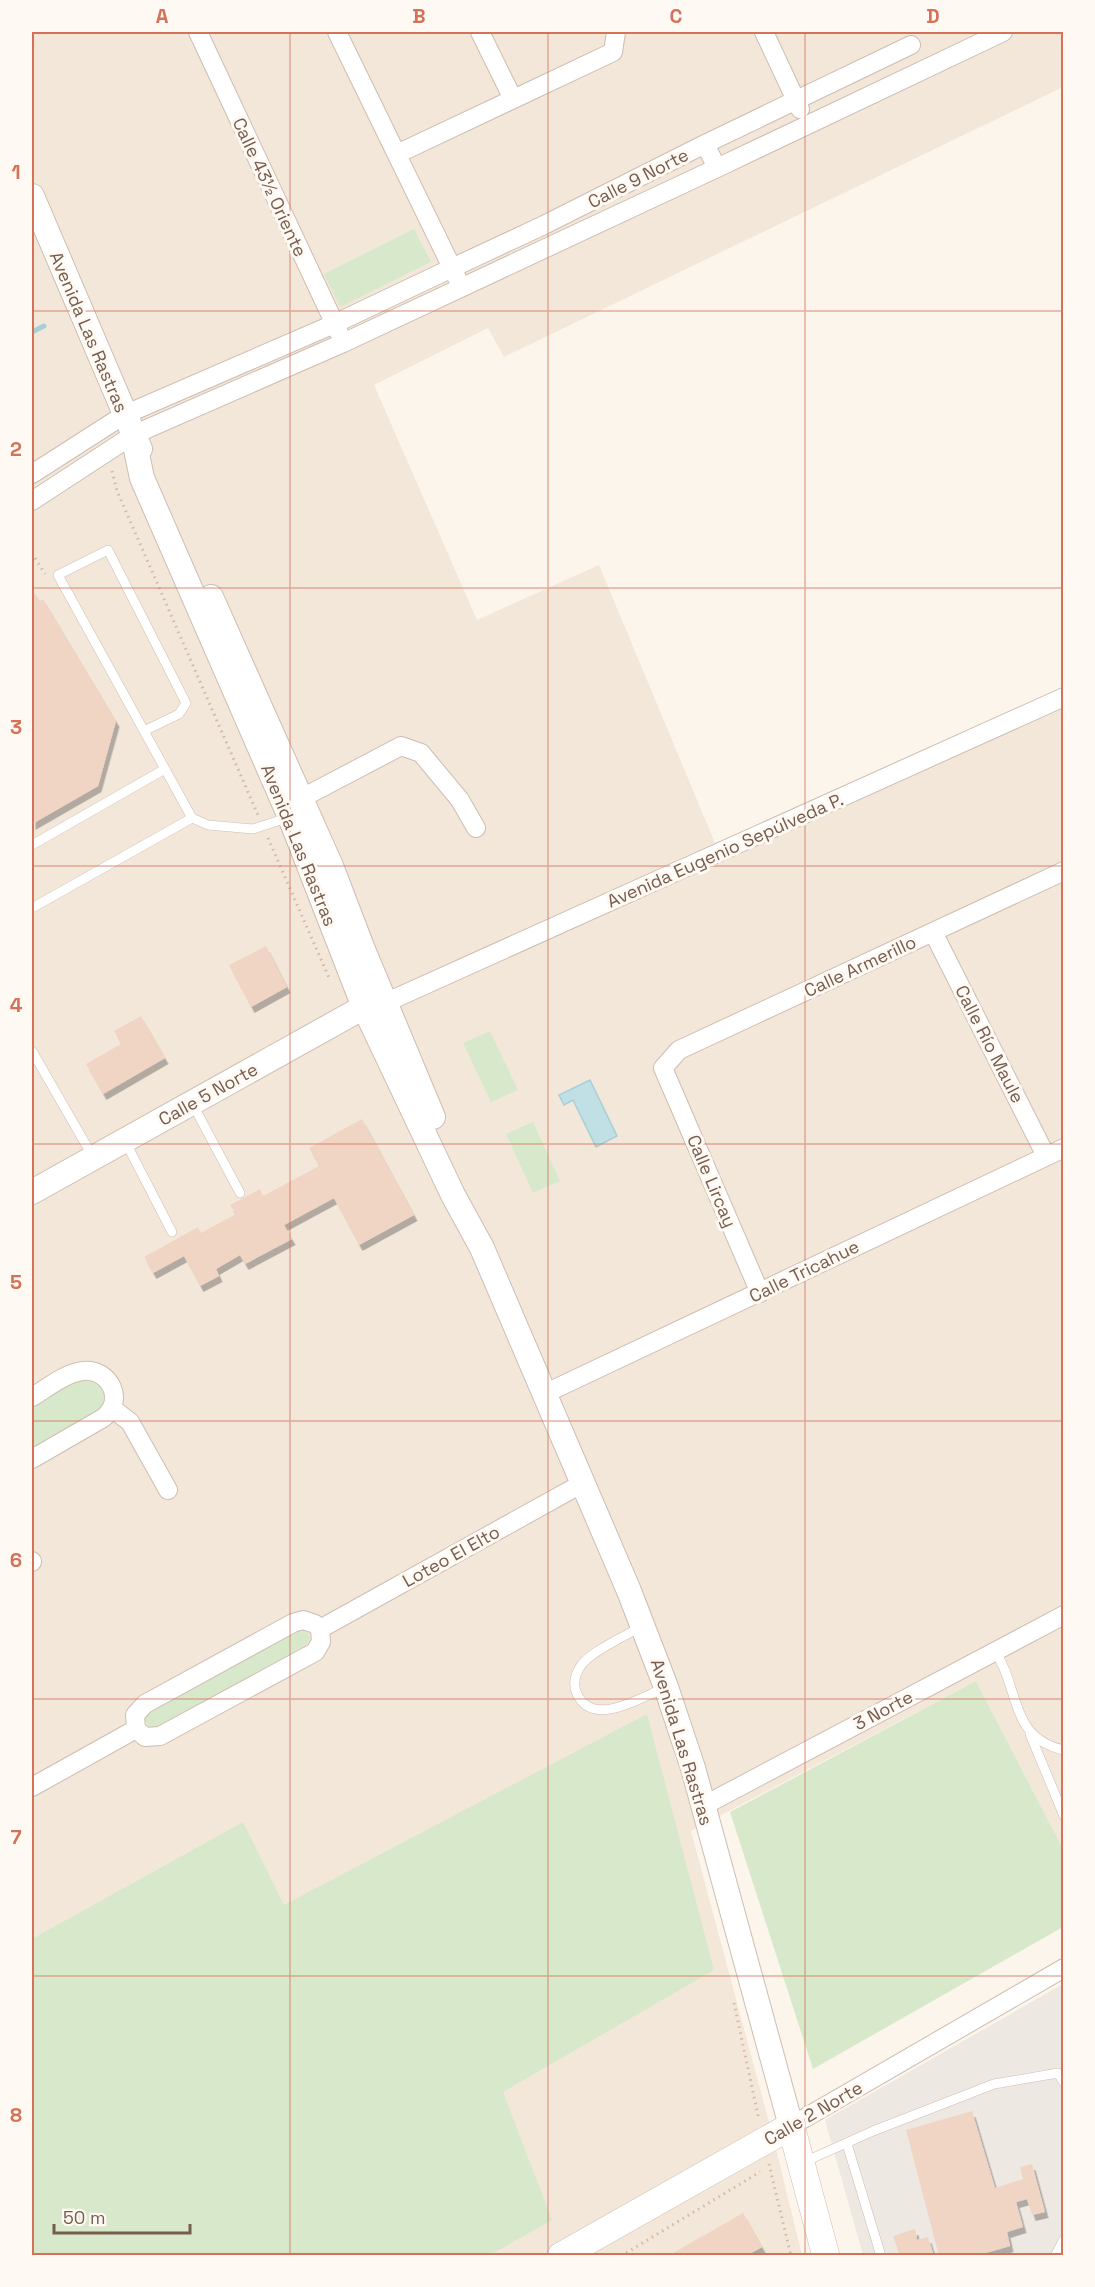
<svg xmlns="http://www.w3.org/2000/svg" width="1095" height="2287" font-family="'Space Grotesk',sans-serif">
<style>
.residential{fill:#f3e7da}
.industrial{fill:#eee8e3}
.green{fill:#d7e9ca}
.water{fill:#c0e0e5;stroke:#a7d0d6;stroke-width:1.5}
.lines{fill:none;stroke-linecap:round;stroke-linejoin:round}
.stream{stroke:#a7d0d6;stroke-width:5}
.building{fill:#f0d5c4;filter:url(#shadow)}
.service-casing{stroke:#cebdb1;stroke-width:10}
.minor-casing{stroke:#cebdb1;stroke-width:20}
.tertiary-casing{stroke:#cebdb1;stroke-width:26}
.secondary-casing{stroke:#d3bfb1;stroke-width:28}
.path{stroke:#d5b8a7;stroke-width:3;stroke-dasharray:1.5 4.5;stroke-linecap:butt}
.service{stroke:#fff;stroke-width:9}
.minor{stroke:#fff;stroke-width:18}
.tertiary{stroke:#fff;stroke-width:24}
.secondary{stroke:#fff;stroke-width:27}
.grid{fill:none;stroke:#d47157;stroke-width:1.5;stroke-opacity:0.55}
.labels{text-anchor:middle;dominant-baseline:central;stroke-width:6;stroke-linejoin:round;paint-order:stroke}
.street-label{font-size:18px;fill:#765c4f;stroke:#fef9f2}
.neatline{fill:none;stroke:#d47157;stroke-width:2}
.grid-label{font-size:20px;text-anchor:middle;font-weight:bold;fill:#d47157}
</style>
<defs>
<filter id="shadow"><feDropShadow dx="3.5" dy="6" stdDeviation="0" flood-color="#0004"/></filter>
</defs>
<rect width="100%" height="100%" fill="#fcf5eb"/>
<path class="residential" d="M32 32H1063V87L504 357 488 328 374 385 477 620 599 565 715 843 1063 691V1849L976 1681 691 1831 773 2137 802 2255 32 2256Z"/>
<path class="industrial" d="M1063 1984V2255H863L825 2120Z"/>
<path class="green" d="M414 229 431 262 340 307 324 274Z
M490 1031 518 1090 491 1102 463 1043Z
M533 1122 560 1181 533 1193 506 1134Z
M85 1379H94C104 1388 106 1395 105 1407L32 1452V1405L69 1384Z
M304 1630 309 1635 310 1639 305 1646 156 1727H150L144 1719 148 1712 297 1631Z
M976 1681 1063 1849V1927L813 2069 730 1812Z
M647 1714 714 1970 503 2092 552 2220 490 2255H32V1939L243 1822 284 1905Z"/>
<path class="water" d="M590 1080 617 1136 596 1147 573 1100 564 1105 559 1095Z"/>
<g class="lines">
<path class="stream" d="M32 332 44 326"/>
</g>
<path class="building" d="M32 589 40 601 43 599 116 721 98 786 32 824Z
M266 946 287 987 251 1007 229 965Z
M141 1016 165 1058 103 1094 86 1064 121 1044 114 1031Z
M362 1119 414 1215 359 1245 334 1198 284 1225 292 1239 245 1264 240 1255 216 1269 219 1276 200 1286 184 1256 153 1273 144 1257 198 1227 201 1233 236 1214 230 1205 260 1189 263 1196 319 1166 309 1148Z
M972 2111 995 2188 1023 2179 1020 2167 1032 2164 1045 2212 1032 2215 1027 2199 1016 2202 1023 2227 1007 2232 1010 2246 975 2256H939L906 2130Z
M743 2213 762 2247 746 2256H668Z
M915 2229 917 2240 928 2237 934 2256H900L893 2236Z"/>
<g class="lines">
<defs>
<path id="service" d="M144 731 179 714 186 703 108 550 58 575 192 818 208 825 253 829 290 817
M32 845 165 769
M32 908 192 818
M32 1051 93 1157
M192 1103 240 1193
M125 1141 172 1232
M642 1626C626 1636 589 1652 580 1667 575 1675 573 1685 577 1694 593 1728 640 1698 664 1688
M995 1651C1020 1688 1009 1738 1064 1750
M1030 1734 1064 1816
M847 2144 881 2256
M804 2162 873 2131 994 2084 1058 2073 1064 2083
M1055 2256 1064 2239"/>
<path id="minor" d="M198 32 339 333
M337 32 457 278
M480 32 513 99
M764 32 800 109
M705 144 911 45
M397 154 613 52 616 32
M717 168 1003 32
M32 474 124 415 334 324 452 268 544 225 705 144 717 168 343 343 133 435 32 501
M302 798 401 746 421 753 460 800 476 828
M933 932 1046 1156
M387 1002 1064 697
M760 1293 663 1068 679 1050 1064 871
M544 1394 1064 1148
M32 1397C46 1389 65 1373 83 1371 110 1368 126 1401 103 1418L32 1459
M113 1409 130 1422 168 1490
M32 1561V1562
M303 1620 315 1624 320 1629 321 1642 315 1652 160 1736 145 1737 136 1729 135 1715 145 1704 293 1623Z
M320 1629 583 1483
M32 1787 136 1729
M703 1806 1064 1615
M791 2126 1064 1968"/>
<path id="tertiary" d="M32 196 140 449
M133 435 142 478 290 817 364 1007 453 1195 482 1248 629 1591 666 1687 693 1768 791 2126
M211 597 331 866 362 947 433 1117
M32 1192 364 1007 378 1004"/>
<path id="secondary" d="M561 2256 791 2126 826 2256"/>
</defs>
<use href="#service" class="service-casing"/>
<use href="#minor" class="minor-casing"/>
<use href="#tertiary" class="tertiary-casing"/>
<use href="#secondary" class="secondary-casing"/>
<path class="path" d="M112 471 117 491 258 815
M32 553 45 574
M268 838 330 980
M734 2003 759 2120
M769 2164 791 2256
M621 2256 760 2172"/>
<use href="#service" class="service"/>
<use href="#minor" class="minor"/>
<use href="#tertiary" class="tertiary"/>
<use href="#secondary" class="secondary"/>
</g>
<path class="grid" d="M290 32V2256M548 32V2256M805 32V2256M32 311H1064M32 588H1064M32 866H1064M32 1144H1064M32 1421H1064M32 1699H1064M32 1976H1064"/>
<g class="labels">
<g class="street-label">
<text transform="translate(638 178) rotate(-27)">Calle 9 Norte</text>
<text transform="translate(270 187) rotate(65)">Calle 43½ Oriente</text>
<text transform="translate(89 332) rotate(67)">Avenida Las Rastras</text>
<text transform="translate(299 845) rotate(68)">Avenida Las Rastras</text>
<text transform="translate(725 850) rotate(-24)">Avenida Eugenio Sepúlveda P.</text>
<text transform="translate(860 966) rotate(-25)">Calle Armerillo</text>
<text transform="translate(990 1044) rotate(63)">Calle Río Maule</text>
<text transform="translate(208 1094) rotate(-29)">Calle 5 Norte</text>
<text transform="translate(712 1181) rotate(67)">Calle Lircay</text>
<text transform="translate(804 1271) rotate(-26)">Calle Tricahue</text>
<text transform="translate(451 1556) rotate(-29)">Loteo El Elto</text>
<text transform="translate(883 1710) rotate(-28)">3 Norte</text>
<text transform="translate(682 1742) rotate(73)">Avenida Las Rastras</text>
<text transform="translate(813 2113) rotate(-30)">Calle 2 Norte</text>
</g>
</g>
<rect width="1095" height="2287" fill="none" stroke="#fef9f2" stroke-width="66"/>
<path d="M54 2224v9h136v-9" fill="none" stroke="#765c4f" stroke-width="3"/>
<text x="63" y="2224" font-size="18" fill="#765c4f" stroke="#fef9f2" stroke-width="4.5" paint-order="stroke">50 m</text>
<rect x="33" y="33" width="1029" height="2221" class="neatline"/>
<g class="grid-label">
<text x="162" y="23">A</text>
<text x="419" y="23">B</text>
<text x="676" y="23">C</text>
<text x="933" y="23">D</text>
<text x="16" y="179">1</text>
<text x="16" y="456">2</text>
<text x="16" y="734">3</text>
<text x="16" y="1012">4</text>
<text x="16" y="1289">5</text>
<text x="16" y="1567">6</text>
<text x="16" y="1844">7</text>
<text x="16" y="2122">8</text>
</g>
</svg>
